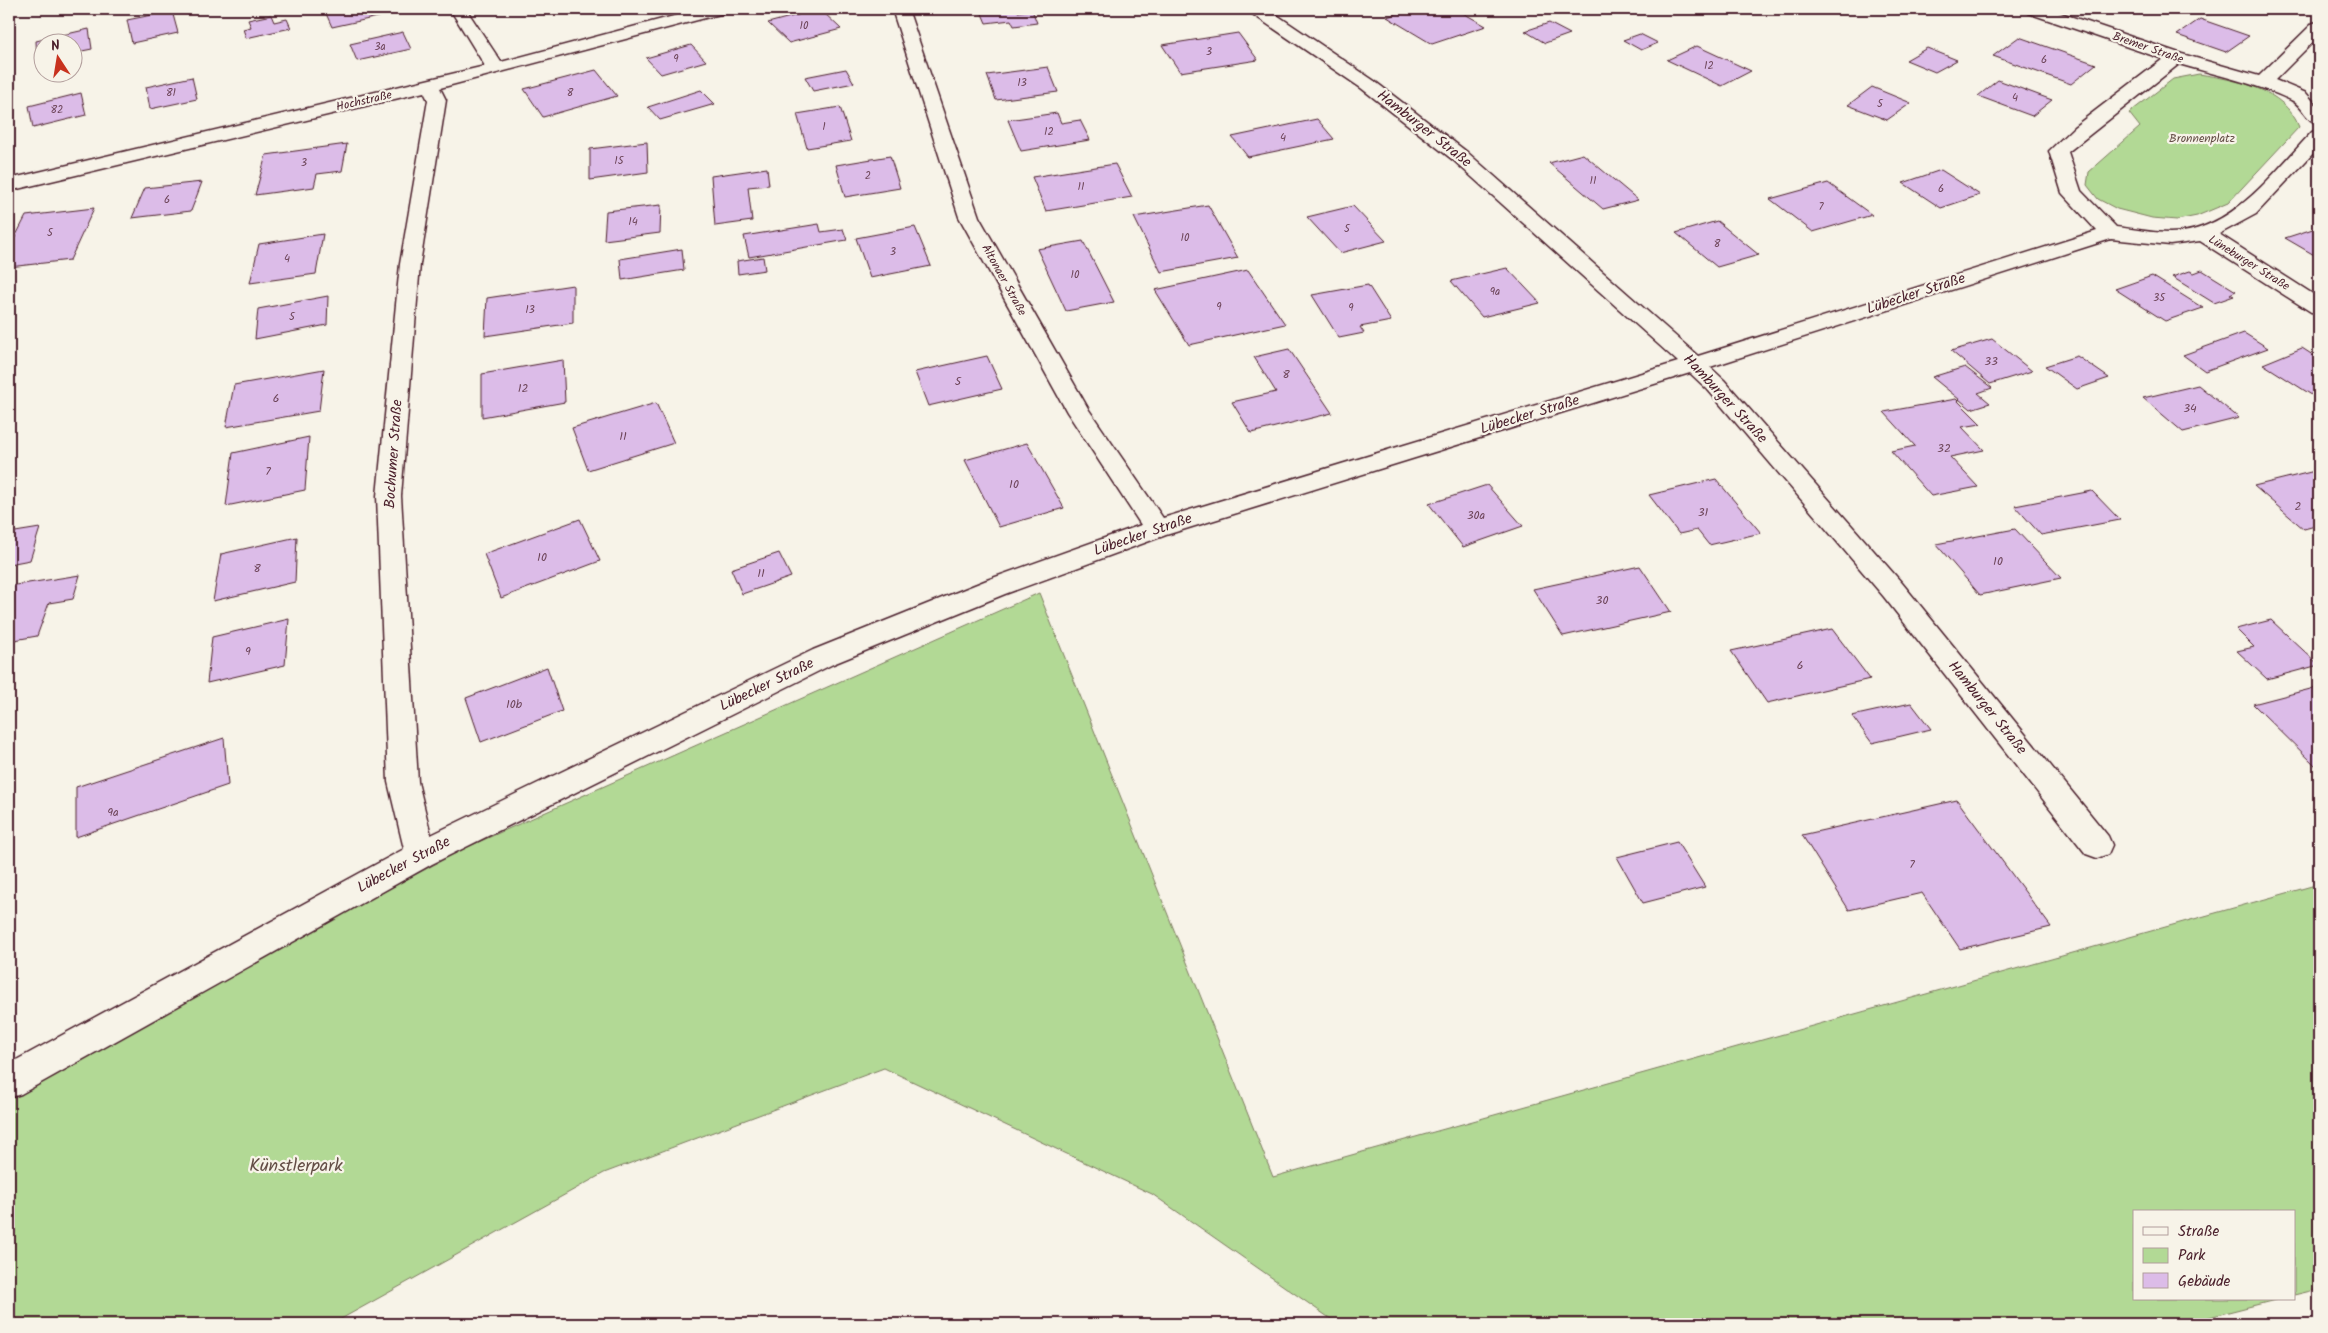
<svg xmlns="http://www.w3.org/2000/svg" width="2328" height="1333" font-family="Kalam,sans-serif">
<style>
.green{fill:#b2d995;stroke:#7e7c60}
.building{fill:#dcbce8;stroke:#4a1f2b}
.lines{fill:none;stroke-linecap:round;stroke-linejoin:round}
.minor-casing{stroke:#4a1f2b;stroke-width:3}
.minor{fill:#f7f3e8;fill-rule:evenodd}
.labels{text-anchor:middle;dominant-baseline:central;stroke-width:4.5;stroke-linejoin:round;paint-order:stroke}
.far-number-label{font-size:11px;fill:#6e465a}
.far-street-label{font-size:12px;fill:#4a1f2b;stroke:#f7f3e8}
.far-park-label{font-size:12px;fill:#644e46;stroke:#f7f3e8}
.number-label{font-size:12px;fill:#6e465a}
.street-label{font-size:15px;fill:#4a1f2b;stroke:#f7f3e8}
.near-park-label{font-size:18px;fill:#644e46;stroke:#f7f3e8}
</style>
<rect width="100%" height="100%" fill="#f7f3e8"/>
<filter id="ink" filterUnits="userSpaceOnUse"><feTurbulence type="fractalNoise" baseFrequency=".02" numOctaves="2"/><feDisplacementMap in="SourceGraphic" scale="10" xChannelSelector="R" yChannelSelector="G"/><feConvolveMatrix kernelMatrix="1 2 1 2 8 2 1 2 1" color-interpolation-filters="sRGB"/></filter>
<g filter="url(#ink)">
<path class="green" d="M2199 74C2236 80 2284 88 2299 127L2228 203 2197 216 2177 220 2152 218 2117 209 2098 199 2087 185 2089 172 2140 127 2129 113 2173 79Z
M1039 593 1273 1177 2319 884V1289L2294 1295V1212H2134V1299H2279L2182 1324H1338L1152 1194 884 1068 604 1173 332 1324H9V1093L465 848Z"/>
<path class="building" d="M324 9H384L387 15 332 27Z
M820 9 841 29 789 43 768 23Z
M980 9H1017L1018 12 1032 10 1037 23 1014 26 1011 20 986 23Z
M1412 9H1456L1486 26 1432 44 1387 17Z
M172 11 178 33 132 43 127 20Z
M271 15 274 22 287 19 291 28 246 38 243 29 251 27 248 20Z
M2200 19 2249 36 2226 52 2177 35Z
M1549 23 1570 34 1545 43 1525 31Z
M89 29 92 49 72 53V42H42V60L37 61 36 41Z
M403 32 411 49 357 61 350 44Z
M1238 33 1258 60 1180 72 1162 45Z
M1640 34 1658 43 1641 50 1623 40Z
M2019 37 2096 64 2071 84 1993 56Z
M691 45 706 61 661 74 646 58Z
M1697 46 1751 71 1722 86 1667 60Z
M1927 48 1957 60 1935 72 1906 60Z
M1048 67 1058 92 996 100 987 75Z
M846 69 854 83 813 91 805 77Z
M596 70 617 96 543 117 524 89Z
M192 77 197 99 150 109 146 87Z
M1998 80 2052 100 2032 116 1978 96Z
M1872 87 1911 103 1887 120 1848 105Z
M701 90 715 104 660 120 648 107Z
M81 93 86 115 33 128 29 106Z
M840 107 851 141 807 148 797 114Z
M1057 113 1061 123 1080 120 1090 140 1021 151 1008 120Z
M1317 119 1334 139 1248 157 1232 137Z
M647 142 648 172 590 180V149Z
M347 144 342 171 317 174 314 187 255 195 266 155Z
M1583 154 1638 200 1603 209 1549 163Z
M890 156 900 188 845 197 836 165Z
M1115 164 1132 197 1046 211 1032 177Z
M767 168 769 185 748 187 752 221 715 226 711 176Z
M1941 170 1980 195 1941 208 1903 183Z
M202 182 191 211 132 218 145 188Z
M1828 183 1872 215 1813 232 1770 199Z
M661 205 660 233 604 240 606 211Z
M1208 205 1238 258 1161 272 1134 217Z
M1353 206 1386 241 1340 253 1307 217Z
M94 208 70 260 9 267V249L26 216Z
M1717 221 1759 255 1717 267 1676 233Z
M819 224 821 232 843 229 847 240 749 257 744 236Z
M915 227 931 266 870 278 856 238Z
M2319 227V255L2316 256 2285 238Z
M323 234 316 274 250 283 259 244Z
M1083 241 1114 302 1066 311 1037 249Z
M682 249 684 270 622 280 620 259Z
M763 257 765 270 738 274 737 261Z
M1507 268 1540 303 1482 317 1451 281Z
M1248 270 1285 324 1189 345 1155 290Z
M2202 270 2236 291 2230 294 2234 296 2214 303 2172 277 2190 271 2194 273Z
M2152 276 2203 308 2165 321 2115 289Z
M573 285V323L485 336 487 298Z
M1368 285 1391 321 1360 327 1364 333 1339 338 1312 295Z
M328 296 327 325 255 339 258 309Z
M2244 333 2268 348 2205 371 2183 355Z
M1992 339 2032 371 1990 384 1951 351Z
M2302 348 2319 359 2318 399 2263 364Z
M1289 349 1332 413 1251 433 1232 402 1276 392 1254 357Z
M987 356 1002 389 928 406 915 372Z
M2077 356 2109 378 2077 389 2045 366Z
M563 360 565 402 482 417V374Z
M1965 367 1992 388 1978 393 1990 403 1971 409 1932 377Z
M324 369 319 411 226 427 234 385Z
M2198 385 2239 418 2183 432 2143 398Z
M1956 399 1981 424 1962 427 1984 450 1950 457 1978 487 1931 496 1891 451 1915 446 1884 412Z
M656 403 674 443 588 470 572 428Z
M309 437 305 490 226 506 233 453Z
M1027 443 1064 508 999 527 965 460Z
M2319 470V525L2304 529 2254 486Z
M1716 479 1761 533 1709 545 1697 530 1679 534 1649 495Z
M1487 485 1523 526 1463 547 1429 504Z
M2092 491 2120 520 2041 535 2015 506Z
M580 519 600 561 501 598 484 554Z
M40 528 30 560 9 564V533Z
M2015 529 2061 578 1980 595 1936 544Z
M297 537 295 582 213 601 221 554Z
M779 553 791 577 742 594 731 569Z
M1640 566 1671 612 1563 636 1533 589Z
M80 575 73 599 49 603 37 636 9 641V586Z
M289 619 285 665 207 683 212 637Z
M2271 620 2319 665 2267 679 2237 651 2254 647 2236 629Z
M1832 629 1870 679 1767 703 1731 651Z
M547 667 562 711 481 742 466 698Z
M2318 687 2319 688V769L2253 704Z
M1911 703 1931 729 1872 743 1852 716Z
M224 738 228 785 76 837V787Z
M1957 800 2051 927 1960 949 1922 893 1849 910 1802 835Z
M1677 842 1705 887 1643 903 1617 857Z"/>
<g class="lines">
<defs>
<path id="minor" d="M450 9H466L501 62 700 9H726L724 13 440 88 446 100 420 264 401 496 418 782 431 835 813 650 987 580 1141 525 1067 412 959 217 892 9H908L979 217 1089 410 1163 518 1678 362 1453 160 1361 88 1251 13 1249 9H1268L1373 80 1467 152 1698 356 2097 231 2062 193 2049 151 2074 127 2163 59 2028 13 2026 9H2049L2182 54 2259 76 2313 23 2319 22V36L2275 80 2306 93 2319 108V124C2306 122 2303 105 2291 100 2255 83 2217 75 2179 64L2068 152 2081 191 2116 227C2134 229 2152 233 2170 233 2232 232 2273 173 2312 132L2319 130V147L2256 214 2219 234 2319 298V313L2311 312 2200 241 2170 245 2111 239 1710 367 1724 380 1902 583 2108 836 2112 845 2108 854 2097 858 2086 854 1884 597 1708 390 1690 373 1166 535 1005 594 833 664 432 864 21 1094 9 1098V1064L404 849 388 782 377 496 400 264 428 100 424 92 9 191V179L485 66Z"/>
</defs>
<use href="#minor" class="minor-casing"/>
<use href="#minor" class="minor"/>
</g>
</g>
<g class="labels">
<g class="far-number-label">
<text x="804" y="26">10</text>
<text x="380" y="47">3a</text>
<text x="1209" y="52">3</text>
<text x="676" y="59">9</text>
<text x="2044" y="60">6</text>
<text x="1709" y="66">12</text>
<text x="1022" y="83">13</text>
<text x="171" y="93">81</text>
<text x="570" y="93">8</text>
<text x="2015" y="98">4</text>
<text x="1880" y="104">5</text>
<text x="57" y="110">82</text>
<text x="824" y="127">1</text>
<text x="1049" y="132">12</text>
<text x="1283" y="138">4</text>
<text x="619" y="161">15</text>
<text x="304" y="163">3</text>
<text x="868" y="176">2</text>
<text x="1593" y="181">11</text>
<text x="1081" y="187">11</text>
<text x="1941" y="189">6</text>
<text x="167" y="200">6</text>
<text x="1821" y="207">7</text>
<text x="633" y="222">14</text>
<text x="1347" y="229">5</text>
<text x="50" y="233">5</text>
<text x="1185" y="238">10</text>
<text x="1717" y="244">8</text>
<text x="893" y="252">3</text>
<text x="287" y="259">4</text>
<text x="1075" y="275">10</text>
<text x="1495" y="292">9a</text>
<text x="2159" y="298">35</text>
<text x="1219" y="307">9</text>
<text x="1351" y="308">9</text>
<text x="530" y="310">13</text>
<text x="292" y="317">5</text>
</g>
<g class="far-street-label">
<text transform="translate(2148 48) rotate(19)">Bremer Straße</text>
<text transform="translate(364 101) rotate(-13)">Hochstraße</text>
<text transform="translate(2249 263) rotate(32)">Lüneburger Straße</text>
<text transform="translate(1004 280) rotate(61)">Altonaer Straße</text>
</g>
<g class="far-park-label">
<text x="2202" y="138">Bronnenplatz</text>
</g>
<g class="number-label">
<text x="1991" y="361">33</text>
<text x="1286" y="374">8</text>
<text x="958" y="381">5</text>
<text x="523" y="388">12</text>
<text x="276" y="398">6</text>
<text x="2190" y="408">34</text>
<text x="623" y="436">11</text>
<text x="1944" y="448">32</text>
<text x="268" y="471">7</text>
<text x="1014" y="484">10</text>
<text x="2298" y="506">2</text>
<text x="1703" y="512">31</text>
<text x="1476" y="515">30a</text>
<text x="542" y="557">10</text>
<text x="1998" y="561">10</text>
<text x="257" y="568">8</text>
<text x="761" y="573">11</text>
<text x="1602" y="600">30</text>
<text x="248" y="651">9</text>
<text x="1800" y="665">6</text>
<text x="514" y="704">10b</text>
<text x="113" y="812">9a</text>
<text x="1912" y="864">7</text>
</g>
<g class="street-label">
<text transform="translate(1424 129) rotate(38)">Hamburger Straße</text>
<text transform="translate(1916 294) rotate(-18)">Lübecker Straße</text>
<text transform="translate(1725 399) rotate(47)">Hamburger Straße</text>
<text transform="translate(1530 415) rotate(-17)">Lübecker Straße</text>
<text transform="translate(394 454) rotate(-86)">Bochumer Straße</text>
<text transform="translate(1143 535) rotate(-19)">Lübecker Straße</text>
<text transform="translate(767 685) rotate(-26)">Lübecker Straße</text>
<text transform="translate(1987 708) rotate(51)">Hamburger Straße</text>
<text transform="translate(404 865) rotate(-28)">Lübecker Straße</text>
</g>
<g class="near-park-label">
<text x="296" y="1166">Künstlerpark</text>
</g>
</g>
<rect width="2328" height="1333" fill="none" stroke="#f7f3e8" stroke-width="30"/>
<rect x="15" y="15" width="2298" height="1303" fill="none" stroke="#4a1f2b" stroke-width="2" filter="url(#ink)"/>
<rect x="2133" y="1210" width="162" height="90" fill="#f7f3e8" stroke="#b29e9c"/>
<rect x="2143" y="1227" width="25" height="8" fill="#f7f3e8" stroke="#b29e9c"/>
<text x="2178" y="1236" font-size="15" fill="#4a1f2b">Straße</text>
<rect x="2143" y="1248" width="25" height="15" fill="#b2d995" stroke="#b29e9c"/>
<text x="2178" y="1260" font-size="15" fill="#4a1f2b">Park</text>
<rect x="2143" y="1273" width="25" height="15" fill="#dcbce8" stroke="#b29e9c"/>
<text x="2178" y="1286" font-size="15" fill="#4a1f2b">Gebäude</text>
<g transform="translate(58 58) rotate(348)"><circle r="24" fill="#f7f3e8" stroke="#b29e9c"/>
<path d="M0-4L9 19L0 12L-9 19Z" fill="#c8321e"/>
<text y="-8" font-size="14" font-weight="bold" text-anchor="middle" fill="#4a1f2b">N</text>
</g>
</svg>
